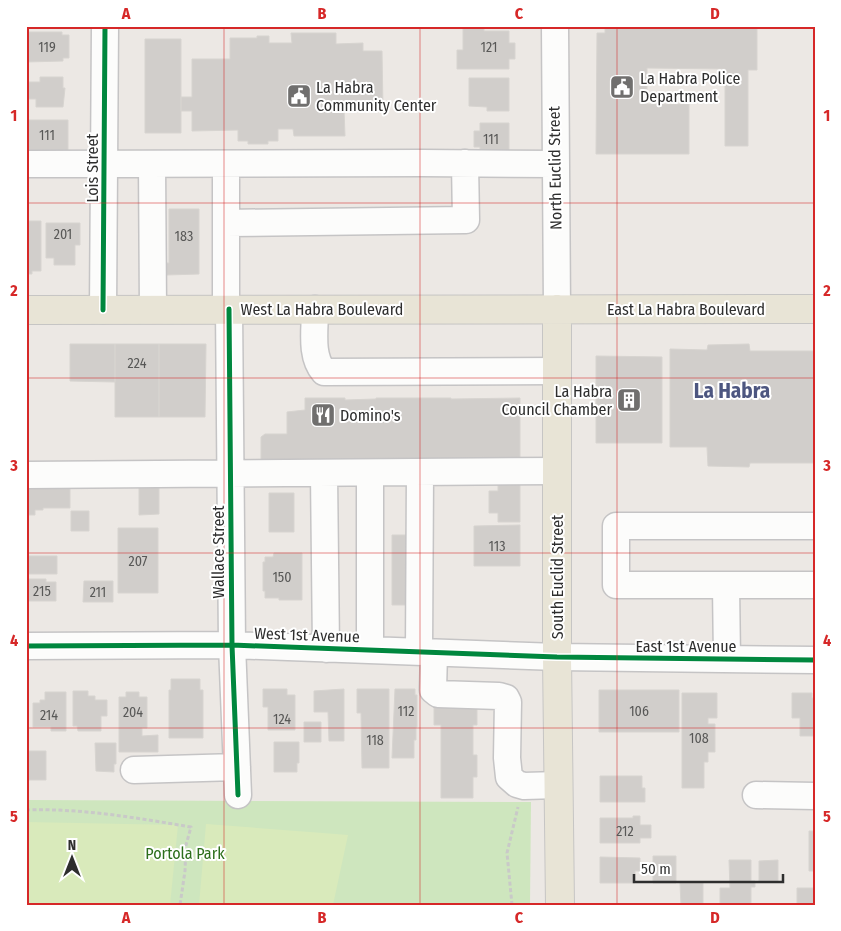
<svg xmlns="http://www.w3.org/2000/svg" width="841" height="931" font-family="'Fira Sans Condensed',sans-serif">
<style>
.green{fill:#cee6be}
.pitch{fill:#d9eabb}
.building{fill:#d1cecb;stroke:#d7d4d0}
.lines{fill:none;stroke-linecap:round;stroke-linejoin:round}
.minor-casing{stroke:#c5c4c5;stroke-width:29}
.major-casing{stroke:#c6c5c4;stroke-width:30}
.path{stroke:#c9c9c8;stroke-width:3;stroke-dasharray:4 2.5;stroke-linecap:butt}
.minor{stroke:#fcfcfb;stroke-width:26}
.major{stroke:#e8e4d6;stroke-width:28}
.cycleway-casing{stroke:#fff;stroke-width:8}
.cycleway{stroke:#00873e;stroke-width:5}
.grid{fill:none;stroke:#d62828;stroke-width:1;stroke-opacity:0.55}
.labels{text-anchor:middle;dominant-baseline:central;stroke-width:4;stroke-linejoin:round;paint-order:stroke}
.number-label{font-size:14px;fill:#585857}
.poi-label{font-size:16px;fill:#2e2e2e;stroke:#fff;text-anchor:start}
.street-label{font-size:16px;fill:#2e2e2e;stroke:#fff}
.park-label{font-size:16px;fill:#2c6e1b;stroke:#fff}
.district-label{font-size:21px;font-weight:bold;fill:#4d5680;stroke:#fff}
.neatline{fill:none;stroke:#d62828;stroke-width:2}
.grid-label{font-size:16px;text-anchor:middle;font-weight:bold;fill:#d62828}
</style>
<rect width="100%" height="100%" fill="#ece8e4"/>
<path class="green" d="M26 800 531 802 530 905H26Z"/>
<path class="pitch" d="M26 822 178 825 170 905H26Z
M206 824 348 835 333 905H199Z"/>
<path class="building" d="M605 26H757V70H748V146H725V69L647 68V104H689V154H596L597 33H605Z
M463 28H484V31H509V43H515V59H509V69H457V50H463Z
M26 32H62V35H69V58H63V61L26 62Z
M291 33H336V44L363 43V51H382L383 110H344L345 136H294L293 129H278V141H268V144H248V141H238V130L192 131V111H181V97H192V59H230V38H257V36H269V43H292Z
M145 39H181V133H145Z
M40 77H63V88H65L63 107H36V99H26V82H40Z
M469 78H509V111H487V107L469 106Z
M26 120H68V157L26 151Z
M480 123H509V155H480V147H474V131H480Z
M169 209H199V274L166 275V263H169Z
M26 221H41V271H32V274H26Z
M46 223H80V245H75V265H54V258H46Z
M70 344H115V382L70 381Z
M115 344H159V417H115Z
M159 344H206L205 417H159Z
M749 344 750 351H815V463H750L749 467 708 466 707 447H670V349L707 350 708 345Z
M596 356 662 357V443H596Z
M305 398H345V400L376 399V398H451V399L520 398V462L261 466V437L265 434H287V412L305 410Z
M139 480H159V514L139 515Z
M498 483 520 484V522H498V513H489V491H498Z
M26 487H70V508H43V510H35V515H26Z
M269 493H294V532H269Z
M71 511H89V531H71Z
M520 525V566H474V526Z
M118 528H158V593H118Z
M392 535H414L415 605H392Z
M274 553H302V600H279V598H265V591H263V562H265V557H273Z
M28 556H57V574H28Z
M27 579H46V582H56V601H27Z
M84 581H113V602H83Z
M171 679H200V690H203V738H169V690H171Z
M263 689H287V695H295V730H268V707H263Z
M344 689V741H329L328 712H314V691Z
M357 689H389V768H362L361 713H357Z
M395 689H415V695H417V727H416V740H414V758H392Z
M599 690H679V732H599Z
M73 691H88V696H95V700H107V716H101V731H78L77 726H73Z
M45 692H66V731H51V727H33V703H40V700H45Z
M126 692H139V697H147V728H142V736L158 735V752H119V697H126Z
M682 693H717V718H708V724H715V752H708V762H704V788H682Z
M792 693H812V698H815V736H800V718H792Z
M434 702H477V725H473V755H477V777H473V798H441V725H434Z
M304 722H321V742H304Z
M274 742H299V763H297V772H274Z
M95 743H116V764H114V772L96 771Z
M26 751H46V780H26Z
M600 776H642V788H645V802H600Z
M633 816H640V825H651V838H640V843H600V818H633Z
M809 831H815V871H809Z
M653 856H676V883H653Z
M600 857 640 858V871H635V883H600Z
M729 860H751V881H755V887H751V905H720V888H730Z
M778 860V881H759V861Z
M680 883H703V905H681Z
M814 886 815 905H788L797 904V888H814Z"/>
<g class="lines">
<defs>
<path id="minor" d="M555 26 557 309
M26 164 422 163 555 164
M152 164 153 309
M226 164V223L466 220 465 163
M226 223V309
M229 309 232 645 238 795
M315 309C315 330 310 356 324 372L557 371
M103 310 105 26
M370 473V650
M324 474 326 649
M26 475 557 471
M815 526H616V585H815
M726 586 727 659
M26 646 232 645 557 657 815 660
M419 652 420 473
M434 653 433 690 438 694 499 696 506 698 508 702 507 758 509 777 517 784 524 786 558 785
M134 770 237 767
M756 795 815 796"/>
<path id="major" d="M557 309V657L560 905
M26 310 815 309"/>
</defs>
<use href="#minor" class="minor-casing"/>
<use href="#major" class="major-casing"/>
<path class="path" d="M26 810C81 808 137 818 191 827L186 845 185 871 180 905
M512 905 507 853 518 807"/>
<use href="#minor" class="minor"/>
<use href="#major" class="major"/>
<defs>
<path id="cycleway" d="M229 309 232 645 238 795
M103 310 105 26
M26 646 232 645 557 657 815 660"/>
</defs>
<use href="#cycleway" class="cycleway-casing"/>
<use href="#cycleway" class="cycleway"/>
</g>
<path class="grid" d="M224 26V905M420 26V905M617 26V905M26 203H815M26 378H815M26 553H815M26 728H815"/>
<defs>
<symbol id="civic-square" viewBox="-11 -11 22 22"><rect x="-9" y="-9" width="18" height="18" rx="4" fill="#706f6e" stroke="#fff"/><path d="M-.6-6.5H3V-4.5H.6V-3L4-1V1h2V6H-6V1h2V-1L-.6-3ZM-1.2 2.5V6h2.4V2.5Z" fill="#fff"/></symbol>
<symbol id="building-square" viewBox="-11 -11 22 22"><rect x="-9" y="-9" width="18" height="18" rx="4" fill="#706f6e" stroke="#fff"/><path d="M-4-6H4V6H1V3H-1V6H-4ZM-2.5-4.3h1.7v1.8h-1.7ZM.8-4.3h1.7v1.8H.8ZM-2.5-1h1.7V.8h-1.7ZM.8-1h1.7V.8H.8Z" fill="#fff"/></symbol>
<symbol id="restaurant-square" viewBox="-11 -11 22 22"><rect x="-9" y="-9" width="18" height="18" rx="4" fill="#706f6e" stroke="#fff"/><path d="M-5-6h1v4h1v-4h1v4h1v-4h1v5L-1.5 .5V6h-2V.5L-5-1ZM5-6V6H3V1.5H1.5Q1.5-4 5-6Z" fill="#fff"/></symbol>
</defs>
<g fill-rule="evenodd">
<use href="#civic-square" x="608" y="73" width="28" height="28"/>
<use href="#civic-square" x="285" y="82" width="28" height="28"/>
<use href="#building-square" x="615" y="386" width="28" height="28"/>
<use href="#restaurant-square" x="309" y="401" width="28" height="28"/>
</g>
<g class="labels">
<g class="number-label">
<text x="47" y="47">119</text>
<text x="489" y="47">121</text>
<text x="47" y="135">111</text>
<text x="491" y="139">111</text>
<text x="63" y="234">201</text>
<text x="184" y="236">183</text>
<text x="137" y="363">224</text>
<text x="497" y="546">113</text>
<text x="138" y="561">207</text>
<text x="282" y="577">150</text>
<text x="42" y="591">215</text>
<text x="98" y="592">211</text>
<text x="406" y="711">112</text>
<text x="639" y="711">106</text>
<text x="133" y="712">204</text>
<text x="49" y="715">214</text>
<text x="282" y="719">124</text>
<text x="699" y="738">108</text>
<text x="375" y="740">118</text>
<text x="625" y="831">212</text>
</g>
<g class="poi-label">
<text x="640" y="78">La Habra Police<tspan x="640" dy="18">Department</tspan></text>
<text x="316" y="87">La Habra<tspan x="316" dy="18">Community Center</tspan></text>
<text x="612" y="391" text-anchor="end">La Habra<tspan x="612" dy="18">Council Chamber</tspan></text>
<text x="340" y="415">Domino's</text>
</g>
<g class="street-label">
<text transform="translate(92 168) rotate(-90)">Lois Street</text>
<text transform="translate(555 168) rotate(-91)">North Euclid Street</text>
<text x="322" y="309">West La Habra Boulevard</text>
<text x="686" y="309">East La Habra Boulevard</text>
<text transform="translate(218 552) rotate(-90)">Wallace Street</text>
<text transform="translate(557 577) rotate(-90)">South Euclid Street</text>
<text transform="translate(307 635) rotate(2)">West 1st Avenue</text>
<text x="686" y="646">East 1st Avenue</text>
</g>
<g class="park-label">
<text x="185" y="853">Portola Park</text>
</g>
<g class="district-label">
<text x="732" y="391">La Habra</text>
</g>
</g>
<rect width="841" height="931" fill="none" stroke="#ffffff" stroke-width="55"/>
<g transform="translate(72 858)" stroke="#ffffff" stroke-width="4" paint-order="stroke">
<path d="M0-4L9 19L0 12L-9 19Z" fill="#2e2e2e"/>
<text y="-8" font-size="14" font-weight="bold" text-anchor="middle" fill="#2e2e2e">N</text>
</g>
<path d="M634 874v8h149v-8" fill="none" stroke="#2e2e2e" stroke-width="2.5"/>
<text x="641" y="874" font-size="15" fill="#2e2e2e" stroke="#ffffff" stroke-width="4" paint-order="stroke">50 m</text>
<rect x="28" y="28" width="786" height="876" class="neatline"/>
<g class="grid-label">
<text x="126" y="19">A</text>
<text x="322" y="19">B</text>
<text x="519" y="19">C</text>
<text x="715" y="19">D</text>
<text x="14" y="121">1</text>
<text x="827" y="121">1</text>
<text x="14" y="296">2</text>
<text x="827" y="296">2</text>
<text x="14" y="471">3</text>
<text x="827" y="471">3</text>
<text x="14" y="646">4</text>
<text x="827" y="646">4</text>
<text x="14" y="822">5</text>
<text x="827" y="822">5</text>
<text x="126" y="923">A</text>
<text x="322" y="923">B</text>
<text x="519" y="923">C</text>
<text x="715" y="923">D</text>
</g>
</svg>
